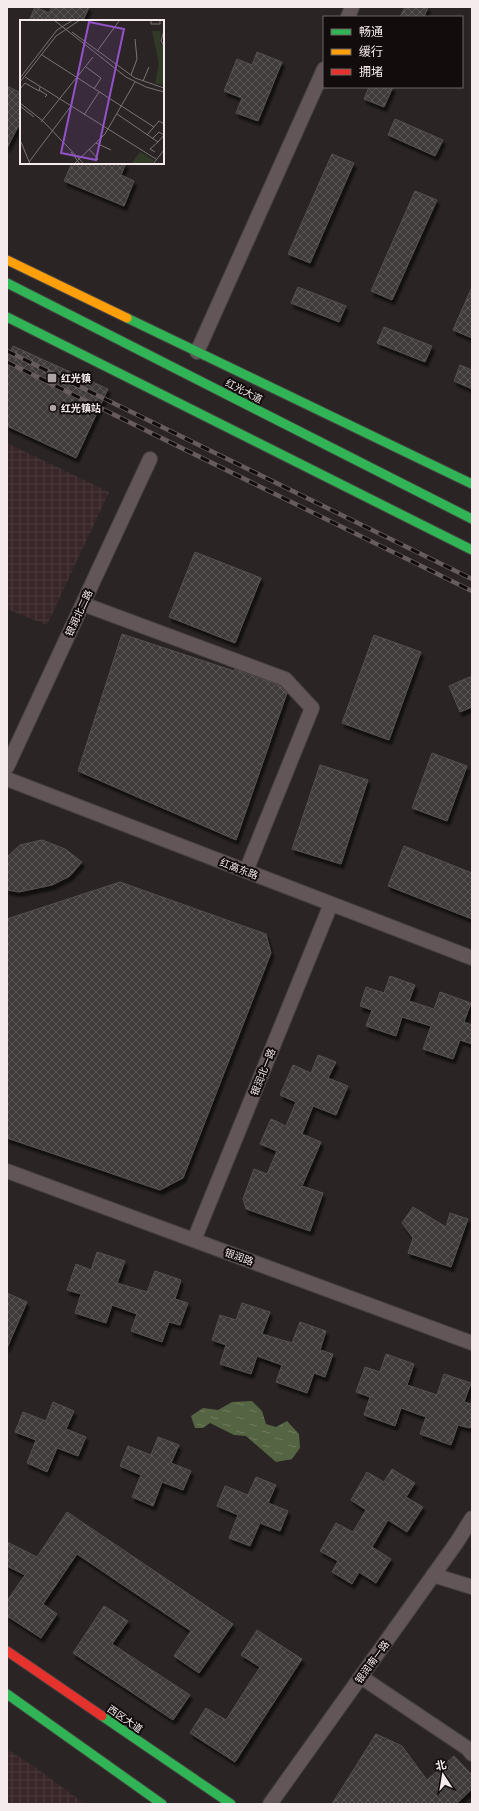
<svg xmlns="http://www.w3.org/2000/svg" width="479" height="1811" font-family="'PT Serif','Noto Sans SC',serif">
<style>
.industrial{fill:url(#industrial-grid)}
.water{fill:url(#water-ripples)}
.building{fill:url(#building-cross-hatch);stroke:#555051;filter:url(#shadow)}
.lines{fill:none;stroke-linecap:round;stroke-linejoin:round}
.street-casing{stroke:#464141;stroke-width:16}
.fast-casing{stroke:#464141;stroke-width:11}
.slow-casing{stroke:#464141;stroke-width:11}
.jam-casing{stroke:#464141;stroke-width:11}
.street{stroke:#625658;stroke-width:14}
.fast{stroke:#30b455;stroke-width:9}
.slow{stroke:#ff9f0a;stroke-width:9}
.jam{stroke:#e5322d;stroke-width:9}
.rail-casing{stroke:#665c5e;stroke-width:4.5}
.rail{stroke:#120c0d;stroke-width:3;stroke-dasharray:9;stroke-linecap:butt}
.poi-dot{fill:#aea5a6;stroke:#120c0d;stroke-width:1.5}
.labels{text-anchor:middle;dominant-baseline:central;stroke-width:4;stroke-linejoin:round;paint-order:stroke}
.poi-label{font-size:10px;font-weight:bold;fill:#f5ebec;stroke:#120c0d;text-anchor:start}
.street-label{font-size:10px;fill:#f5ebec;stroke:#120c0d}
.inset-road{fill:none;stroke:#7b7474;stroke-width:1}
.view{fill:#9352c8;fill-opacity:0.15;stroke:#9352c8;stroke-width:2}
.inset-edge{fill:none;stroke:#f5ebec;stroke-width:2}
</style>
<defs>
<pattern id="industrial-grid" width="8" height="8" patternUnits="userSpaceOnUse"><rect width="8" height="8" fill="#382628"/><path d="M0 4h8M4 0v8" fill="none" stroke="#4c3b3d"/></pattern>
<pattern id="water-ripples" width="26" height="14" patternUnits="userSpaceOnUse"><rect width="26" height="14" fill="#556543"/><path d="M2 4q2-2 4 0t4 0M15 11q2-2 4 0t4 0" fill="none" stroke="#6e7b5e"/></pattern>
<pattern id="building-cross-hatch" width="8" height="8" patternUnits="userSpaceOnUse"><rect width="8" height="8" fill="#403b3b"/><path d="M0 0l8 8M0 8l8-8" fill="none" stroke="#5c5858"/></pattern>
<filter id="shadow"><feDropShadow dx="2.5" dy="4.5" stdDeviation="1" flood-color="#0009"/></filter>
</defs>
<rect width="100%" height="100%" fill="#2a2424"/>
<path class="industrial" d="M7 443 109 492 47 625 7 609Z
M7 1749 39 1770 85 1804H7Z"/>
<path class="water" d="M252 1401 262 1411 266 1424 276 1427 287 1421 299 1434 300 1448 292 1459 276 1462 246 1436 234 1435 210 1423 203 1428H195L191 1416 203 1408 218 1410 232 1402Z"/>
<path class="building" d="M35 7 49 13 52 7H89L83 21H29Z
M405 7H428L424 17H400Z
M257 52 282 62 258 121 236 113 242 98 224 91 237 59 252 65Z
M7 86 21 93V121L7 148Z
M369 87H393L384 107 364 99Z
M395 119 443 140 435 156 388 135Z
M332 154 354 163 310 263 288 254Z
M72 163H126L121 175 134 181 124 206 64 181Z
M415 191 437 200 392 300 371 291Z
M298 287 346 306 339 322 291 303Z
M472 287V338L453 330Z
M384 327 432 346 425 362 377 343Z
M13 346 108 389 76 458 7 426V359Z
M460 365 472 370V389L454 381Z
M195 552 261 578 235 643 169 617Z
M122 634 234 671 235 669 280 686 287 693 236 840 78 771Z
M374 635 421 652 389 740 342 723Z
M472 676V707L460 712 449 686Z
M432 753 467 766 447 821 412 808Z
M320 765 368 780 341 864 292 849Z
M42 840 65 849 82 862 70 876 52 885 19 892 7 890V857L20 845Z
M404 846 472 873V919L388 886Z
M120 882 266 934 271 953 183 1178 160 1190 7 1138V919Z
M390 976 415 985 409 1001 434 1009 440 992 471 1003 464 1022 472 1025V1044L460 1040 453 1059 423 1049 431 1026 402 1017 396 1036 366 1026 372 1010 360 1006 366 987 384 993Z
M318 1055 336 1062 328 1078 348 1086 336 1115 313 1106 302 1134 321 1142 302 1186 323 1193 310 1231 246 1209 243 1199 254 1169 267 1174 277 1151 260 1144 271 1119 286 1126 296 1102 280 1095 293 1065 311 1073Z
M413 1207 446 1227 450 1213 468 1219 451 1267 408 1253 413 1238 402 1223Z
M97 1252 125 1261 117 1283 147 1292 155 1271 181 1280 175 1299 188 1303 180 1325 169 1322 162 1342 131 1331 137 1314 112 1305 106 1323 75 1313 81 1294 67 1290 76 1264 91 1270Z
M7 1293 27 1302 7 1348Z
M242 1303 270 1312 262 1334 292 1343 300 1322 326 1331 320 1350 333 1354 325 1377 314 1373 307 1393 276 1382 282 1365 257 1356 251 1374 220 1364 226 1345 212 1340 220 1315 236 1320Z
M386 1354 414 1364 407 1385 437 1395 444 1374 471 1383 464 1402 472 1404V1421L470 1428 458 1425 451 1445 420 1434 426 1417 401 1408 395 1426 364 1415 370 1397 356 1392 365 1367 380 1372Z
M53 1402 74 1411 66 1429 86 1437 78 1456 57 1448 47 1472 27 1463 36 1440 15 1432 23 1412 46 1421Z
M158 1437 179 1445 171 1463 191 1471 183 1490 162 1482 153 1506 132 1497 141 1475 120 1466 128 1446 151 1455Z
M392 1469 415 1483 406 1497 423 1507 407 1532 388 1520 372 1547 391 1559 376 1583 359 1572 352 1584 332 1572 338 1561 320 1551 336 1523 353 1532 366 1510 351 1500 367 1472 384 1482Z
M256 1477 276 1485 268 1503 288 1511 280 1531 260 1523 250 1546 229 1538 238 1515 217 1506 225 1486 248 1495Z
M67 1512 233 1624 199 1673 174 1656 191 1631 77 1554 43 1604 57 1614 41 1638 7 1616V1601L25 1575 7 1566V1542L37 1557Z
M104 1606 128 1621 112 1644 190 1695 173 1720 73 1653Z
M257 1630 302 1659 235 1762 190 1733 206 1708 226 1720 260 1667 241 1655Z
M376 1734 402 1746 427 1780 454 1756 472 1775V1789L456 1804H332Z"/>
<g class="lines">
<defs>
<path id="street" d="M348 17 352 7
M197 352 324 69
M83 604 285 679 312 708 246 871
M7 767 150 459
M7 779 472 958
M7 1171 472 1343
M194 1240 331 904
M433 1575 472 1587
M361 1677 467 1748 472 1754
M270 1804 457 1542 472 1518"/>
<path id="fast" d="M7 283 472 519
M7 317 472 550
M127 318 472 484
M7 1694 162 1804
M102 1716 231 1804"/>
<path id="slow" d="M7 260 127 318"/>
<path id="jam" d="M7 1651 102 1716"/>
</defs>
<use href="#street" class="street-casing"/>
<use href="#fast" class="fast-casing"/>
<use href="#slow" class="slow-casing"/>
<use href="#jam" class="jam-casing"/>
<use href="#street" class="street"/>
<use href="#fast" class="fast"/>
<use href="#slow" class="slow"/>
<use href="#jam" class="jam"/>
<defs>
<path id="rail" d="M7 351 472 579
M7 362 472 591"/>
</defs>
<use href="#rail" class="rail-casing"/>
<use href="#rail" class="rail"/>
</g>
<g class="poi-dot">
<rect x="47" y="373" width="10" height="10" rx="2"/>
<circle cx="53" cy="408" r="4"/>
</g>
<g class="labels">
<g class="poi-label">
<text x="61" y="378">红光镇</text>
<text x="61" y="408">红光镇站</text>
</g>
<g class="street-label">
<text transform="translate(244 391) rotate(27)">红光大道</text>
<text transform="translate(79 613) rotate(-65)">银润北二路</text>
<text transform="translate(239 869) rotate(21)">红高东路</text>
<text transform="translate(263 1072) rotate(-68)">银润北一路</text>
<text transform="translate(239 1257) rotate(20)">银润路</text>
<text transform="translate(372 1662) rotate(-54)">银润南一路</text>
<text transform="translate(125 1719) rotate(35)">西区大道</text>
</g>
</g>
<g transform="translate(20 20)">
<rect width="144" height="144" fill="#2a2424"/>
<path d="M132 11H141L140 23 144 27 143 65 135 63 139 44ZM120 132 134 140 132 144H111Z" fill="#313a27"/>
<path class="inset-road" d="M34 0 106 57 126 67 144 72M131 0V4H140V0M144 10 141 21 144 26M52 12 115 58 144 68M78 30 99 1M22 35 134 107M66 47 81 58 74 69M111 55 117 39 115 19M5 57 136 139M0 58 37 10 53 0M123 61 129 47M0 62 36 16 60 0M0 69 5 63 19 71 20 67M19 70 27 75 25 77M0 83 23 101 64 144M0 86 14 97M97 94 138 122 144 115M64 95 79 72M21 102 73 37M127 115 139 101 144 104M132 119 139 112 144 115M1 122 10 144M76 123 91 130M69 129 78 139 75 141M51 132 60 144M135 132 130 129 138 122M9 142 51 86M54 144 85 114 115 62M133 144 144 130"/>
<path class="view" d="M69 2 104 9 76 140 41 133Z"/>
<rect width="144" height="144" class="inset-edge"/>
</g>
<rect width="479" height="1811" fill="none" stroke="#f5ebec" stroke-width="16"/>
<rect x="323" y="16" width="140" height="72" fill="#120c0d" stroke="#6d6566"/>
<rect x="331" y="29" width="20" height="6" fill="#30b455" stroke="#6d6566"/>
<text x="359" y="36" font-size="12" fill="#f5ebec">畅通</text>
<rect x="331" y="49" width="20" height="6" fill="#ff9f0a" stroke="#6d6566"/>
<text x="359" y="56" font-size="12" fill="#f5ebec">缓行</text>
<rect x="331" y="69" width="20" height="6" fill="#e5322d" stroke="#6d6566"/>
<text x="359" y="76" font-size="12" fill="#f5ebec">拥堵</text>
<g transform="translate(443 1775) rotate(348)" stroke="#120c0d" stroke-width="3" paint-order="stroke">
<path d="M0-3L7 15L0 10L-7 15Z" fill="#f5ebec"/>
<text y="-6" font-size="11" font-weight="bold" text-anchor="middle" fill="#f5ebec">北</text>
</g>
</svg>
